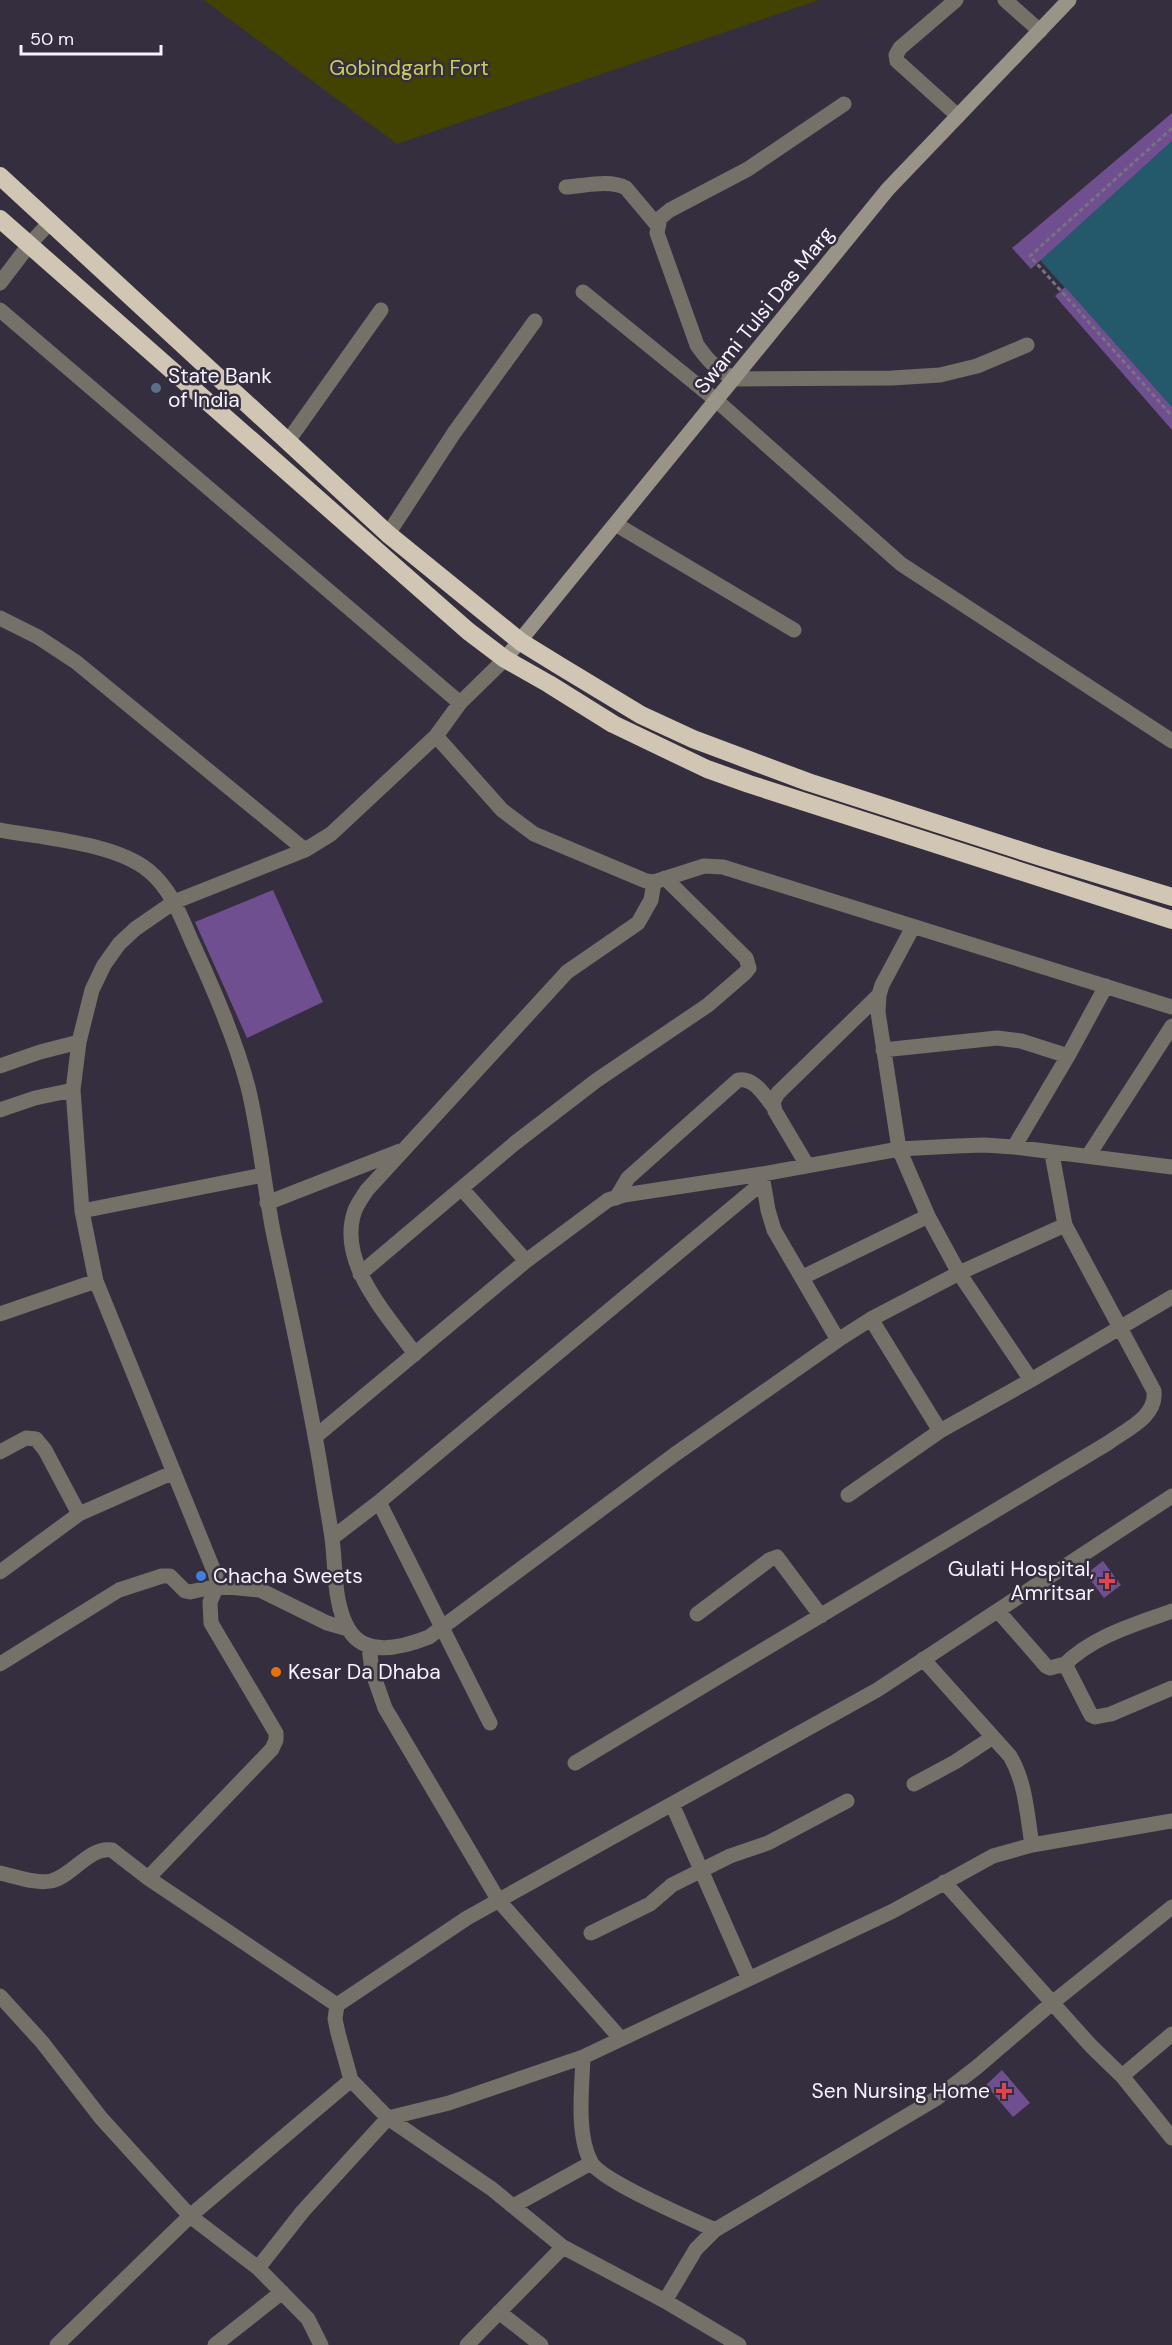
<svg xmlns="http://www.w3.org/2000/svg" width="1172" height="2345" font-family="'DM Sans',sans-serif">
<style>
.green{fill:#424300}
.water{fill:#23596b}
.building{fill:#6f4f8f}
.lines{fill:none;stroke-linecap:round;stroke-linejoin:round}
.path{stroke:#787280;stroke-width:3;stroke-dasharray:4.5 3;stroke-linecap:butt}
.street{stroke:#757068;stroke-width:15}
.secondary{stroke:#9a9387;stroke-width:15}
.highway{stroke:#d1c6b3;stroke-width:18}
.service-dot{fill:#5c6f8a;stroke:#352e3e;stroke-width:2}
.shop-dot{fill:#3f7fe0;stroke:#352e3e;stroke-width:2}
.health-dot{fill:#e0444e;stroke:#352e3e;stroke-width:2}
.food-dot{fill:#e8710a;stroke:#352e3e;stroke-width:2}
.labels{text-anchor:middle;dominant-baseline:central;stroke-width:5;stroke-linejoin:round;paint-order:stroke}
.park-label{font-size:21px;fill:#c9cd5e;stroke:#352e3e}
.street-label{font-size:21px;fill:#f7f2fd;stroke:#352e3e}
.poi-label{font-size:21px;fill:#f7f2fd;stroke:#352e3e;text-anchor:start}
</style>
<rect width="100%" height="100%" fill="#352e3e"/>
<path class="green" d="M204 0H819L397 144Z"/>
<path class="water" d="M1172 141V407L1040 260Z"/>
<path class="building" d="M1172 113V141L1031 269 1012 248Z
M1065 287 1172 407V430L1055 296Z
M273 890 323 1002 247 1038 195 922Z
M1103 1561 1121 1585 1104 1598 1086 1574Z
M1002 2070 1030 2103 1013 2117 986 2085Z"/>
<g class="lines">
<path class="path" d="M1172 128 1030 256 1172 416"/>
<path class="street" d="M956 0 900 48 896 55 897 61 958 116
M1005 0 1040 31
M844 104 748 169 670 210 660 218 657 233 697 345C708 361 717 370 735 379L892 378 940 375 977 366 1027 345
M566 187C584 186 610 179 626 188L657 225
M0 283 29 245 51 221
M583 292 717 401 901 564 1172 741
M0 310 460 703 505 659
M288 441 381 310
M617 525 794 630
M388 534 454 433 535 321
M0 618 38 637 76 662 305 850
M436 736 502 810 534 834 646 881 654 882 704 866 723 867 1172 1007
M0 830C42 838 116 843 149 871 171 889 181 917 192 942 213 988 235 1038 248 1087 260 1136 264 1187 274 1236 291 1316 309 1396 322 1476 325 1497 329 1517 332 1538 336 1567 333 1604 349 1630 366 1658 404 1647 429 1637L674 1455 838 1340 871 1319 959 1273 1065 1225
M913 927 882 985 879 995 878 1012 899 1149 928 1216 959 1273 1031 1380 1172 1297
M883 1050 997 1038 1021 1041 1068 1056
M0 1066 40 1052 79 1042
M0 1110 35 1098 73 1090
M1014 1147 1068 1056 1106 986
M1088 1156 1172 1026
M807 1165 775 1111 773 1102 778 1093 879 995
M762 1175 768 1210 774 1230 838 1340
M462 1189 526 1261
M616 1198 628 1178 738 1080C754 1077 764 1095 773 1106
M267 1203 400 1151
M82 1211 263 1175
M360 1274 515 1143 597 1080 708 1005 745 973 749 968 746 958 665 878
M803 1277 928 1216
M0 1314 96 1281
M871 1319 940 1431
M415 1354C387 1314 336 1262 355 1210 358 1203 363 1196 367 1190L567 972 638 923 651 900 654 882
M315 1437 526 1261 608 1200 624 1195 762 1174 899 1149 956 1146 984 1145 1014 1147 1172 1167
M0 1452 26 1438 36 1439 45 1450 79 1514 174 1472
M848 1495 940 1431 1031 1380
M379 1502 490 1723
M332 1538 379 1502 763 1182
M0 1572 79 1514
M998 1611 1046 1666 1050 1668 1061 1665 1067 1668 1091 1715 1095 1717 1111 1714 1172 1688
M697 1614 769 1560 777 1557 821 1616
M369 1647 372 1671 385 1708 499 1901 621 2039
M923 1659 1010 1756C1026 1783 1027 1815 1032 1845
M0 1664 119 1590 162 1576H170L185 1591 190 1592 217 1586 260 1590 327 1623 348 1629
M1063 1666C1093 1636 1134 1625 1172 1611
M575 1763 1108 1443C1127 1429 1157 1417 1154 1391L1065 1225 1052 1154
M914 1784 955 1762 993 1737
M672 1804 749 1979
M0 1873C15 1876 35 1884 51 1881 73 1876 89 1846 112 1850L148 1878
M944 1882 1091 2046 1122 2076 1172 2138
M591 1933 650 1904 672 1885 730 1856 768 1843 847 1801
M0 1996 42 2042 101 2118 190 2216 258 2268 308 2319 321 2345
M337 2005 148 1878 272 1749 276 1740V1733L211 1623 210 1602 217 1586 216 1576 96 1281 82 1211 73 1090 79 1042 92 990 104 965 119 944 135 929 174 902 305 850 331 834 436 736 460 703
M337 2005 467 1918 877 1690 1172 1496
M337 2005 335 2019 338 2033 351 2080 388 2118 492 2189 563 2247 467 2345
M583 2057C582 2087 576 2135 591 2162 601 2181 691 2219 715 2230
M1122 2076 1172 2034
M513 2206 591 2163
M563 2247 665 2301 739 2345
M258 2268 303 2211 388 2118 449 2103 583 2057 893 1911 993 1856 1032 1845 1172 1821
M665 2301 696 2249 715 2230 937 2098 977 2067 1052 2003 1172 1907
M499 2312 541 2345
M57 2345 190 2216 351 2080
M215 2345 282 2292"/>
<path class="secondary" d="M505 659 888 189 1069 0"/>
<path class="highway" d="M0 176 388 534 521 642 560 666 641 715 693 739 749 760 808 782 1041 857 1172 897
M0 219 468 631 505 659 549 684 613 724 707 769 749 784 1172 920"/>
</g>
<circle class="service-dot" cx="156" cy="388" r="6"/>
<circle class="shop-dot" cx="201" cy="1576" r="6"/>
<g class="health-dot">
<path d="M1104 1572h6v6h6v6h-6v6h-6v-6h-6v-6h6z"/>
<path d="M1001 2082h6v6h6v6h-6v6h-6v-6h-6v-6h6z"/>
</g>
<circle class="food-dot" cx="276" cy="1672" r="6"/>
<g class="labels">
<g class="park-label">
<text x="409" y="68">Gobindgarh Fort</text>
</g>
<g class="street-label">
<text transform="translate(764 310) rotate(-51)">Swami Tulsi Das Marg</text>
</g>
<g class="poi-label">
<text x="168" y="376">State Bank<tspan x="168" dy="24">of India</tspan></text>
<text x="1094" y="1569" text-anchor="end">Gulati Hospital,<tspan x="1094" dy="24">Amritsar</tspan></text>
<text x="213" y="1576">Chacha Sweets</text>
<text x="288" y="1672">Kesar Da Dhaba</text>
<text x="990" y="2091" text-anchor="end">Sen Nursing Home</text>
</g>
</g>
<path d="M21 45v9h140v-9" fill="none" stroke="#f7f2fd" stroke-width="3"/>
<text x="30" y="45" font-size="18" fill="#f7f2fd" stroke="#352e3e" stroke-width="4.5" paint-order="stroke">50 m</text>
</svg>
